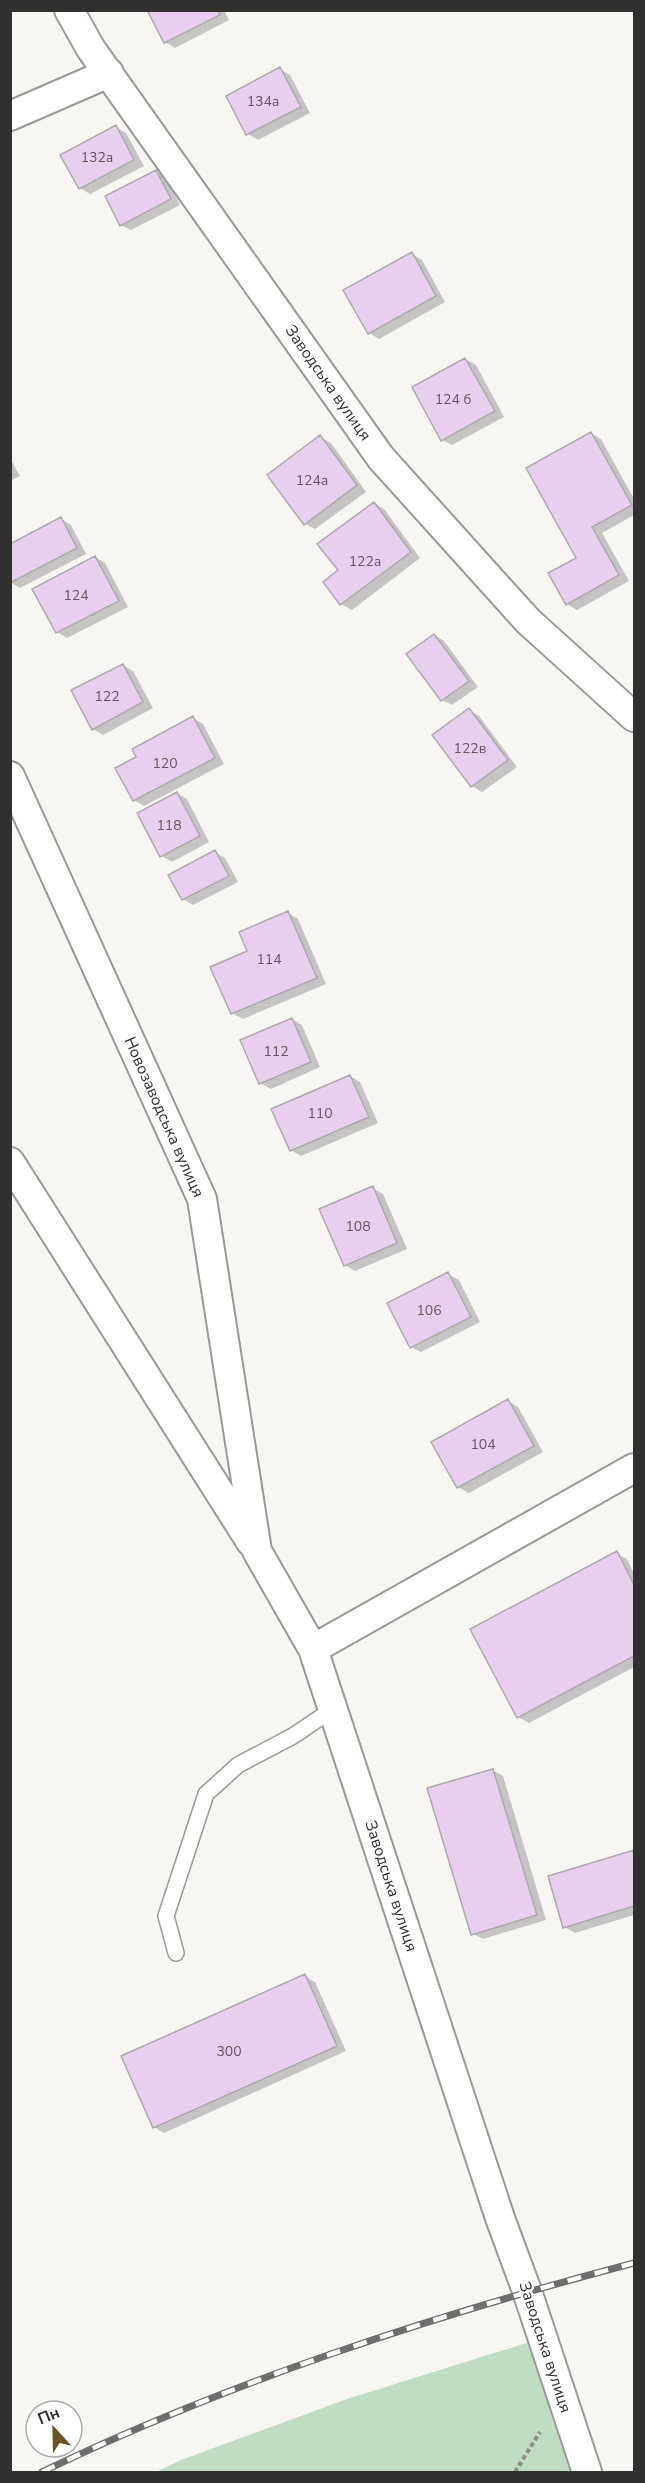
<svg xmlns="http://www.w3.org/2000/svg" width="645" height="2483" font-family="'Nunito Sans',sans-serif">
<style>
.green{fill:#bfddc3}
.shadow{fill:#0003}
.building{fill:#e9cfef;stroke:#aba9ac;stroke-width:1.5}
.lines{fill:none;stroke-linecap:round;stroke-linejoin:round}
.service-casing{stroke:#999895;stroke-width:18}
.minor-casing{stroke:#999895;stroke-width:32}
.path{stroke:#8d8c8a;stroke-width:4;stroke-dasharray:4.5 3;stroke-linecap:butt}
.service{stroke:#fff;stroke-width:15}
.minor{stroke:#fff;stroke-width:28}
.rail-casing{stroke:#706e6d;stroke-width:7}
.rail{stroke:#fff;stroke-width:4.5;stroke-dasharray:14;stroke-linecap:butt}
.labels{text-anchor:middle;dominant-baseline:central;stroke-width:5;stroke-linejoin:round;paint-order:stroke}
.number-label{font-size:14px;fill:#5f585f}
.street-label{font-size:16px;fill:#31302f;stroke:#fff}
</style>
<rect width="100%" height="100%" fill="#f8f6f3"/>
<path class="green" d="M542 2338 587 2472H156L181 2460 347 2399Z"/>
<path class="shadow" d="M148 10H224L229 20 175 48 165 42Z
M280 69 290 75 310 113 258 140 248 134Z
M116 127 126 133 144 166 90 194 80 188Z
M156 171 166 177 180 205 131 230 121 225Z
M412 254 422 260 445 302 379 339 369 333Z
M465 359 476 365 504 417 452 445 442 440Z
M591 433 601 439 634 499V515L602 533 629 581 577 610 567 604 578 558Z
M320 437 331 443 366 492 315 529 305 524Z
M10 458 20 476 10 481Z
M374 503 384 509 420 558 352 610 341 604 340 571Z
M61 519 71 525 86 554 20 588 10 582Z
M95 557 105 563 128 607 67 638 57 632Z
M434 635 444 641 478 687 452 705 442 700Z
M123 665 133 671 153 708 103 735 93 729Z
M469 710 479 716 517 767 482 792 472 786 434 735Z
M193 718 203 724 224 764 144 806 134 800 138 757Z
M177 793 187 799 209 842 172 862 162 856 139 813Z
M215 852 225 858 238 882 193 905 183 899Z
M288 913 298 919 326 984 243 1019 232 1013 249 952Z
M292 1019 302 1025 320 1067 271 1089 260 1083Z
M350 1076 360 1082 378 1123 301 1156 291 1150Z
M372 1188 383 1194 407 1249 355 1271 345 1265Z
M448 1274 459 1280 480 1322 421 1352 411 1347Z
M508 1401 518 1407 543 1452 469 1493 458 1487Z
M616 1553 627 1559 634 1574V1667L529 1723 518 1717 472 1630Z
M492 1770 503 1776 546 1920 483 1939 473 1934Z
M634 1851V1915L575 1933 565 1927 550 1877Z
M305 1976 315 1982 346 2051 164 2133 154 2127Z"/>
<path class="building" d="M147 10H218L220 15 164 43Z
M280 67 301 107 246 135 226 96Z
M116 125 134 160 79 189 60 155Z
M156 170 171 199 120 226 105 196Z
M412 252 436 296 368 334 343 290Z
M465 358 495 411 441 441 412 387Z
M591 432 632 505 592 527 619 575 566 605 548 573 576 558 526 468Z
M320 435 357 485 304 525 267 475Z
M374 502 411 552 340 605 323 582 338 570 317 544Z
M61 517 77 548 10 583V544Z
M95 556 119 601 56 633 32 589Z
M434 634 469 681 441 701 406 654Z
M123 664 143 702 92 730 71 690Z
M469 708 508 760 471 787 432 735Z
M193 716 215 758 133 801 115 768 136 757 132 749Z
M177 792 200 836 160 857 137 813Z
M215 850 229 876 182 900 168 875Z
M288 911 317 978 231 1014 210 967 247 951 239 932Z
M292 1018 311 1062 259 1084 240 1040Z
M350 1075 369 1117 290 1151 271 1109Z
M373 1186 397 1243 344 1266 319 1209Z
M448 1272 471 1317 410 1348 387 1303Z
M508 1399 534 1446 457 1488 431 1442Z
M617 1551 634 1585V1656L517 1718 470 1629Z
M493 1769 537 1915 471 1935 427 1788Z
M634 1850V1906L563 1928 548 1876Z
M305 1974 337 2046 153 2128 121 2056Z"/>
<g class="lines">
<defs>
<path id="service" d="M176 1953 166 1916 206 1794 238 1765 293 1736 333 1709"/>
<path id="minor" d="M69 10 91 49 381 458 528 621 634 717
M10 116 109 73
M10 776 202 1199 257 1551 313 1649 500 2218 527 2291 587 2472
M10 1162 251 1542
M313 1649 634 1468"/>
</defs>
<use href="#service" class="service-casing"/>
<use href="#minor" class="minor-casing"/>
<path class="path" d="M515 2472 540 2432"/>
<use href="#service" class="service"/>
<use href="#minor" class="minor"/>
<defs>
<path id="rail" d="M42 2472C231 2381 432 2316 634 2263"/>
</defs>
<use href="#rail" class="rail-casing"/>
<use href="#rail" class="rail"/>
</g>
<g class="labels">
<g class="number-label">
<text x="263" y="101">134а</text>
<text x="97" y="157">132а</text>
<text x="453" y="399">124 б</text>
<text x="312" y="480">124а</text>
<text x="365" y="561">122а</text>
<text x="76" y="595">124</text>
<text x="107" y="696">122</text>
<text x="470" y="748">122в</text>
<text x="165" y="763">120</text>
<text x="169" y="825">118</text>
<text x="269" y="959">114</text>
<text x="276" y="1051">112</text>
<text x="320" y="1113">110</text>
<text x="358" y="1226">108</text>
<text x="429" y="1310">106</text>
<text x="483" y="1444">104</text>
<text x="229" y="2051">300</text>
</g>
<g class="street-label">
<text transform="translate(328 383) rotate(55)">Заводська вулиця</text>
<text transform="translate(164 1117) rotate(66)">Новозаводська вулиця</text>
<text transform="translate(391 1886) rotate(72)">Заводська вулиця</text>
<text transform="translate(545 2347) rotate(72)">Заводська вулиця</text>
</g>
</g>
<rect width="645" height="2483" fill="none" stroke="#31302f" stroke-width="24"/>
<g transform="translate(54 2429) rotate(338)"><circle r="28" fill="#ffffff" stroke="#adacac" stroke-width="1.5"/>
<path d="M0-4.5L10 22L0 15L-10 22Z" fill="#6a5323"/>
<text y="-9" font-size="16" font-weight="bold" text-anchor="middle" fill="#31302f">Пн</text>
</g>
</svg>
